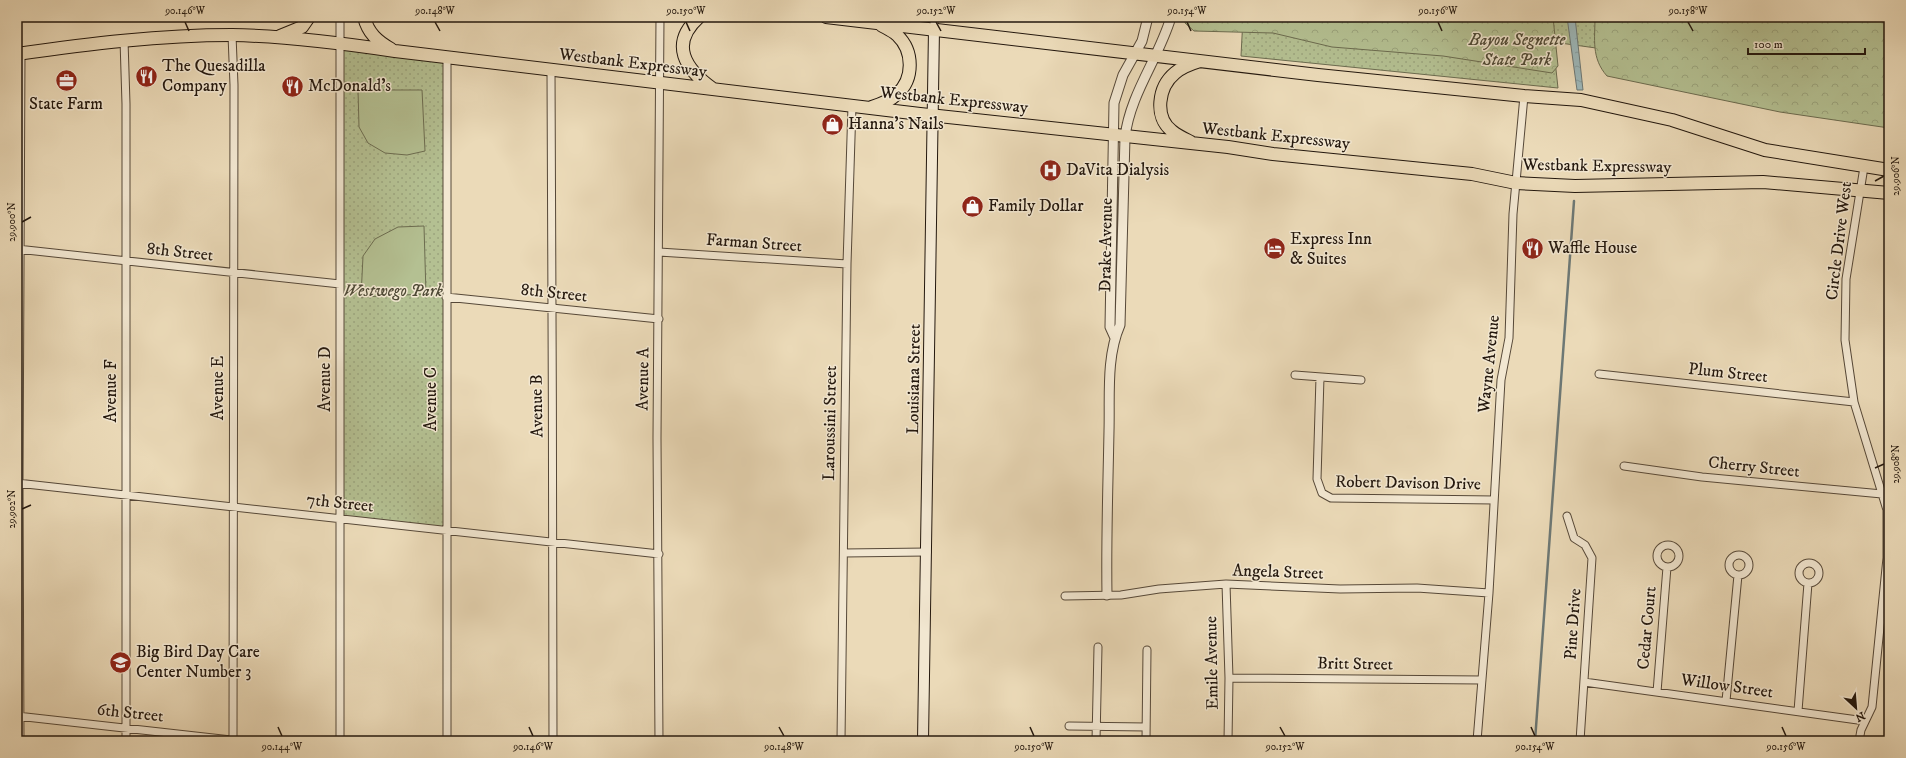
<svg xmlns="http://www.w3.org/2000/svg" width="1906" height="758" font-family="'IM FELL DW Pica',serif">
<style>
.grass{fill:url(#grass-dots);stroke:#6c6c50}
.forest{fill:url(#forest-crowns);stroke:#6c6c50}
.pitch{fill:#b4c092;stroke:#6c6c50}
.water{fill:url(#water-ripples);stroke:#6d7875}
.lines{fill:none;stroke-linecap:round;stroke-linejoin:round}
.stream{stroke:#6d7875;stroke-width:2.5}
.minor-casing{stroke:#564838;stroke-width:9}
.tertiary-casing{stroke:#564838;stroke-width:11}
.secondary-casing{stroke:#24180e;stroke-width:12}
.trunk-casing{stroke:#24180e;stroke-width:14}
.minor{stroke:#f2e7d1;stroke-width:7}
.tertiary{stroke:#f2e7d1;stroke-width:9}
.secondary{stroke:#f2e7d1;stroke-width:10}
.trunk{stroke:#ebdab8;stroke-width:12}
.ticks{fill:none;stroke:#24180e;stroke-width:1.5}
.labels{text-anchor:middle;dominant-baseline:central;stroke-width:3;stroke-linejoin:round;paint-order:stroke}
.park-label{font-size:17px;font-style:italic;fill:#4f4a36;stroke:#f2e7d1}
.street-label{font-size:17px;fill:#24180e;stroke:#f2e7d1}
.poi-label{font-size:17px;fill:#24180e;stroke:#f2e7d1;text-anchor:start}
.neatline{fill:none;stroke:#24180e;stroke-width:1.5}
.ticks-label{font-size:10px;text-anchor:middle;fill:#24180e}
</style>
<defs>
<pattern id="grass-dots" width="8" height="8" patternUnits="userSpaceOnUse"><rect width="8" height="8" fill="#b4c092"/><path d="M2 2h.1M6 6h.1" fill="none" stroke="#9ba47d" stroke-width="1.8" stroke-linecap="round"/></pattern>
<pattern id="forest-crowns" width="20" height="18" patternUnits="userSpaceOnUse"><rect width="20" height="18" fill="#b4c092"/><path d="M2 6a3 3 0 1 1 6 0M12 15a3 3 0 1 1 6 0" fill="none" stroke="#9ba47d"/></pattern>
<pattern id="water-ripples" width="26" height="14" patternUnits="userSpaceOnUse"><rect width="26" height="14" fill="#9db8ba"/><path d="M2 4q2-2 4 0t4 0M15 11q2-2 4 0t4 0" fill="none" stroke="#879d9f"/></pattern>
</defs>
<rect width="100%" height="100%" fill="#ebdab8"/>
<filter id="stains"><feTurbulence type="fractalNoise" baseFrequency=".005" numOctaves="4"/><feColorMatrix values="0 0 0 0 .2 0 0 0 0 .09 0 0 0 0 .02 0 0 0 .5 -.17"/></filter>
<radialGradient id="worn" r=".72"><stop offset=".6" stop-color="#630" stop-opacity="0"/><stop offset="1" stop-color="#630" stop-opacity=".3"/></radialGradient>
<path class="grass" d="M1243 17H1889L1603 49 1553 42 1558 88 1241 56Z
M341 43 447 57 446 530 341 518Z"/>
<path class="forest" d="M1185 17H1553L1558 66 1552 73 1443 56 1332 47 1273 33 1194 31 1185 23Z
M1595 17H1889V128L1780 112 1607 76C1591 58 1595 39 1595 17Z"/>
<path class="pitch" d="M358 90H422L425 151 407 155 385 153 368 143 359 127Z
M424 226 426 294 361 297 363 256 375 239 398 227Z"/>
<path class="water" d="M1567 17H1575L1583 90H1577Z"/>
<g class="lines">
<path class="stream" d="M1535 741 1574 201"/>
<defs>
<path id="minor" d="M340 17V741
M934 29V17
M232 35 234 85 233 741
M124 40 126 104V741
M551 70C551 294 554 517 553 741
M17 249 340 284
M659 252 847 264
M446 297 659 319
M1599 374 1854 402
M1295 375 1361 380
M1320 377 1317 479 1322 493 1331 498 1494 500
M1624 466 1702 477 1882 494
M17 483 659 554
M1567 516 1574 538 1585 545 1592 558 1580 741
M1657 556a11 11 0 1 1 22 0a11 11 0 1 1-22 0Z
M844 553 927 552
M1729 565a10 10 0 1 1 20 0a10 10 0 1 1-20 0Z
M1799 573a10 10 0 1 1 20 0a10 10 0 1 1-20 0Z
M1226 584 1229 678 1228 741
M1065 596 1121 595 1159 589 1226 584 1340 589 1417 588 1489 593
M1229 678 1482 680
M1584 682 1865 721
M1657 692 1667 567
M1726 701 1738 575
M1798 711 1808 583
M17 716 240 741
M1069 726 1146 727
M20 741 19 483 21 53
M447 741V57
M659 741 657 438 660 17
M841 741 847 264 852 106
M1096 741 1098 647
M1146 741 1147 650
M1477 741 1489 593 1501 380 1509 338 1513 214 1524 96
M1859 741 1861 730 1872 707 1887 558V510L1854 402 1845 340 1846 279 1864 167"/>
<path id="tertiary" d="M1115 338 1110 327 1114 103 1123 75 1142 41 1148 17
M1107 595C1106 540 1108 485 1109 431 1110 396 1106 357 1120 325L1125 137C1130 94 1159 58 1171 17"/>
<path id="secondary" d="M923 741 934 29"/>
<path id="trunk" d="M364 17C368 33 377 41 391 49
M699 17C669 44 685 69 713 89
M826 17 1318 75 1524 96 1581 100 1672 120 1765 150 1889 170
M280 36 302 27 309 17
M17 54C88 44 159 35 232 35 286 36 341 43 395 51L920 114 1228 147 1273 154 1472 174 1516 183 1575 186 1763 182 1889 193
M872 107C881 104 890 101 897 94 914 79 914 51 897 35 893 31 886 28 881 25
M1191 142C1185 139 1178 136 1172 131 1154 117 1158 87 1175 73 1182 67 1190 64 1200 61"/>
</defs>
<use href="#minor" class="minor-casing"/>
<use href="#tertiary" class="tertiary-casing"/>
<use href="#secondary" class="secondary-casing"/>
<use href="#trunk" class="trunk-casing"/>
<use href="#minor" class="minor"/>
<use href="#tertiary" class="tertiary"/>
<use href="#secondary" class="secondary"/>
<use href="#trunk" class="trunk"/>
</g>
<path class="ticks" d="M185 22 189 31M435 22 440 31M686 22 690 31M936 22 941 31M1187 22 1191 31M1438 22 1442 31M1688 22 1693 31M1875 181 1884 176M22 222 31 217M1875 468 1884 464M22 509 31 505M278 727 282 736M529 727 533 736M779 727 784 736M1030 727 1034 736M1280 727 1285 736M1531 727 1535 736M1782 727 1786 736"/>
<defs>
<symbol id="restaurant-disc" viewBox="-11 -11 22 22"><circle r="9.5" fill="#8f2418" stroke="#f2e7d1"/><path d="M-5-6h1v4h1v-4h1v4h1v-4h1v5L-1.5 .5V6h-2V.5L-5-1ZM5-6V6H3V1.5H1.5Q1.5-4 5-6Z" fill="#fff"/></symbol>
<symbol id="office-disc" viewBox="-11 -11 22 22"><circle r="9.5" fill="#8f2418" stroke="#f2e7d1"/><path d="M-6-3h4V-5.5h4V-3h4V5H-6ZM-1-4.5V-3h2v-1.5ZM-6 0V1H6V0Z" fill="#fff"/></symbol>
<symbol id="shop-disc" viewBox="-11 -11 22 22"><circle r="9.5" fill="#8f2418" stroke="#f2e7d1"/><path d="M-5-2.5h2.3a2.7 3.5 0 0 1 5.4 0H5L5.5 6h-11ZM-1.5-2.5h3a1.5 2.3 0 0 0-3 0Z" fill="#fff"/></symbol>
<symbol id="hospital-disc" viewBox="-11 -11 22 22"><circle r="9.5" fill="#8f2418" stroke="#f2e7d1"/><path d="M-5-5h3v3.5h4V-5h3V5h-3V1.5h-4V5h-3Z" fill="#fff"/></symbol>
<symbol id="hotel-disc" viewBox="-11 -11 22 22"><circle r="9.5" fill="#8f2418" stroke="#f2e7d1"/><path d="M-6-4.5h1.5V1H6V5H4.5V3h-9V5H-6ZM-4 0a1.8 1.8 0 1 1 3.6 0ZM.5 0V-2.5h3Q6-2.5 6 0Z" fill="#fff"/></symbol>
<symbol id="school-disc" viewBox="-11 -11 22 22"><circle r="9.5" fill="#8f2418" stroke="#f2e7d1"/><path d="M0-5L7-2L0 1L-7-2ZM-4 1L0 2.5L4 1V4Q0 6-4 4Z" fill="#fff"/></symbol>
</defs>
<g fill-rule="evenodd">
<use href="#restaurant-disc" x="134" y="64" width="25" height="25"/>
<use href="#office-disc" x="54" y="68" width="25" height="25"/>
<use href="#restaurant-disc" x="280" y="74" width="25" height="25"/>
<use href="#shop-disc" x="820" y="112" width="25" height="25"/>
<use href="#hospital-disc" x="1038" y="158" width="25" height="25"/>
<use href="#shop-disc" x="960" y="194" width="25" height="25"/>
<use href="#restaurant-disc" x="1520" y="236" width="25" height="25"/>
<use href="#hotel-disc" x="1262" y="236" width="25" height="25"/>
<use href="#school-disc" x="108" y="650" width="25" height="25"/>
</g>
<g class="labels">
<g class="park-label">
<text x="1517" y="40">Bayou Segnette<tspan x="1517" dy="20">State Park</tspan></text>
<text x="393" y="291">Westwego Park</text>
</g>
<g class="street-label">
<text transform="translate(633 63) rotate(7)">Westbank Expressway</text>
<text transform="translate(954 100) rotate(6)">Westbank Expressway</text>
<text transform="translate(1276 136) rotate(6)">Westbank Expressway</text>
<text transform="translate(1597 166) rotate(1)">Westbank Expressway</text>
<text transform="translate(1839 241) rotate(-83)">Circle Drive West</text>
<text transform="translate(754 243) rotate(4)">Farman Street</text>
<text transform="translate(1106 245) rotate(-89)">Drake Avenue</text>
<text transform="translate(180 252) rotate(6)">8th Street</text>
<text transform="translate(554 293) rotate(6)">8th Street</text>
<text transform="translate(1489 364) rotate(-84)">Wayne Avenue</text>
<text transform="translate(1728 373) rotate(6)">Plum Street</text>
<text transform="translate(325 379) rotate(-90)">Avenue D</text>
<text transform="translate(643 379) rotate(-89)">Avenue A</text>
<text transform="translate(914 379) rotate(-89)">Louisiana Street</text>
<text transform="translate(218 388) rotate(-90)">Avenue E</text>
<text transform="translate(111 391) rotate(-90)">Avenue F</text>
<text transform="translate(431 399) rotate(-90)">Avenue C</text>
<text transform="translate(537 406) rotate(-91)">Avenue B</text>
<text transform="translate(830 423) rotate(-89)">Laroussini Street</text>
<text transform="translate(1754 467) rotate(6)">Cherry Street</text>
<text transform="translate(1408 483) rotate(1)">Robert Davison Drive</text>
<text transform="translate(340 503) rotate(6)">7th Street</text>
<text transform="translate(1278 572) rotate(2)">Angela Street</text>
<text transform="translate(1573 624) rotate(-86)">Pine Drive</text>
<text transform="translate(1647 628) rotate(-85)">Cedar Court</text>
<text transform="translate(1212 663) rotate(-91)">Emile Avenue</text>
<text transform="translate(1355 664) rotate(1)">Britt Street</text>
<text transform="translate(1727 686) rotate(8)">Willow Street</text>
<text transform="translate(130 713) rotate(6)">6th Street</text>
</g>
<g class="poi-label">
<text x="162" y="66">The Quesadilla<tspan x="162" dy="20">Company</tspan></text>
<text x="308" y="86">McDonald's</text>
<text x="66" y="104" text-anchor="middle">State Farm</text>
<text x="848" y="124">Hanna's Nails</text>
<text x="1066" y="170">DaVita Dialysis</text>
<text x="988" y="206">Family Dollar</text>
<text x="1290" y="239">Express Inn<tspan x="1290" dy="20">&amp; Suites</tspan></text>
<text x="1548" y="248">Waffle House</text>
<text x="136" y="652">Big Bird Day Care<tspan x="136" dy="20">Center Number 3</tspan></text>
</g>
</g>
<rect width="1906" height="758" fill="none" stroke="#ebdab8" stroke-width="44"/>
<g transform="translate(1856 708) rotate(154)" stroke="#f2e7d1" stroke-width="3" paint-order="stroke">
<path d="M0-3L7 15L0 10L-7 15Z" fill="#24180e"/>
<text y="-6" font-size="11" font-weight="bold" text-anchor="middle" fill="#24180e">N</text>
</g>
<path d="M1748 48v6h117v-6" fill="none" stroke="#24180e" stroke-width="2"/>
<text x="1754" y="48" font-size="12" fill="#24180e" stroke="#f2e7d1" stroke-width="3" paint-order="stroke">100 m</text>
<rect x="22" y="22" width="1862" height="714" class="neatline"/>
<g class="ticks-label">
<text x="185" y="14">90.146°W</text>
<text x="435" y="14">90.148°W</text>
<text x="686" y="14">90.150°W</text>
<text x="936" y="14">90.152°W</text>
<text x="1187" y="14">90.154°W</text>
<text x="1438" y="14">90.156°W</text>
<text x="1688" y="14">90.158°W</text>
<text transform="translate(1895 176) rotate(-90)" y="4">29.906°N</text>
<text transform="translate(11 222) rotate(-90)" y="4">29.900°N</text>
<text transform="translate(1895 464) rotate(-90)" y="4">29.908°N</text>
<text transform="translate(11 509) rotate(-90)" y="4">29.902°N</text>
<text x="282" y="750">90.144°W</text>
<text x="533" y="750">90.146°W</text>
<text x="784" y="750">90.148°W</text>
<text x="1034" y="750">90.150°W</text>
<text x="1285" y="750">90.152°W</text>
<text x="1535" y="750">90.154°W</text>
<text x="1786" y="750">90.156°W</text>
</g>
<rect width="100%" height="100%" filter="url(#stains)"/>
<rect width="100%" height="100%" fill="url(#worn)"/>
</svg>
